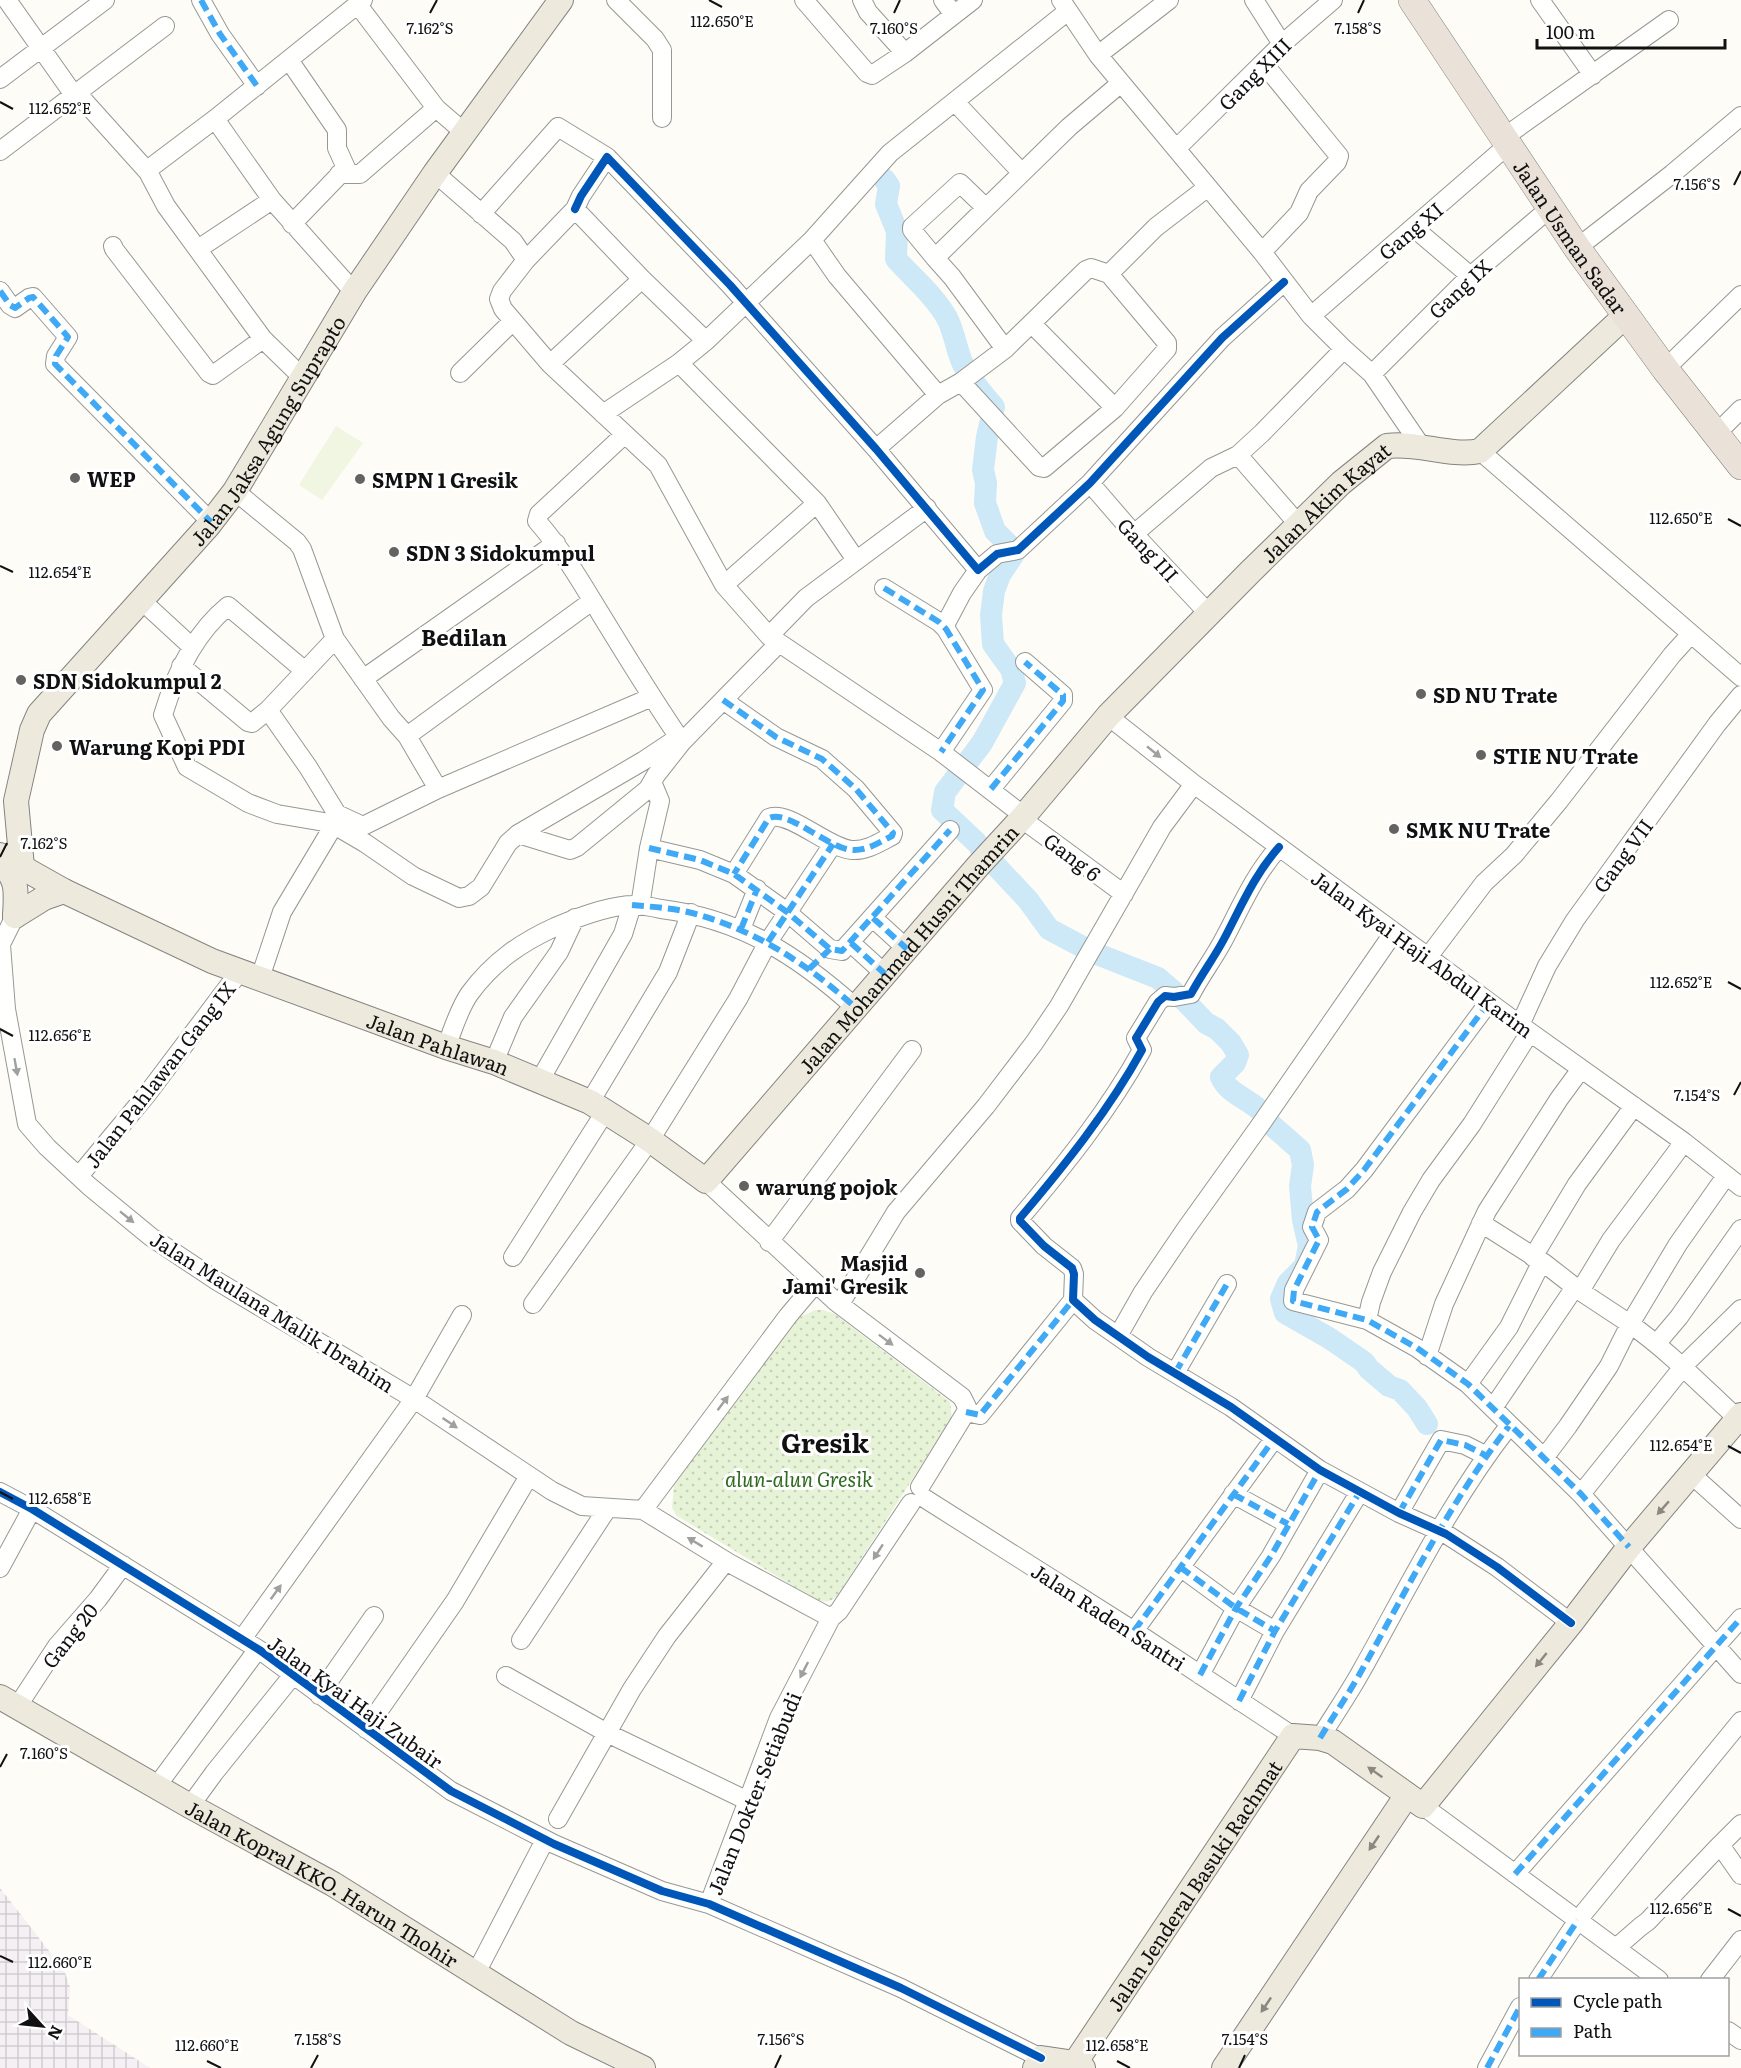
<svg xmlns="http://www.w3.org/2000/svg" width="1741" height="2068" font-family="Literata,serif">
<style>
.industrial{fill:url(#industrial-grid)}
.park{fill:url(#park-dots)}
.pitch{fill:#f0f6e1}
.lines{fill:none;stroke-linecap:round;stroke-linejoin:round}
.river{stroke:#cde8f7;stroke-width:22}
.minor-casing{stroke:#979795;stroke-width:20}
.major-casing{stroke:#858482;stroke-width:26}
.highway-casing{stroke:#858482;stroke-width:28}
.minor{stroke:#fffffe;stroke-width:18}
.major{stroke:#ede9dc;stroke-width:24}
.highway{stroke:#eae1d8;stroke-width:27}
.quiet{stroke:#3fa9f5;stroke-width:6;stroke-dasharray:12 6;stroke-linecap:butt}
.cycleway-casing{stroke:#fff;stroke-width:11}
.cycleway{stroke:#0057b8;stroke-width:8}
.oneway{fill:#a0a09f}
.oneway2{fill:#8a8881}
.ticks{fill:none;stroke:#111;stroke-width:2}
.poi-dot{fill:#646362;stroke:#fff;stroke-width:2}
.labels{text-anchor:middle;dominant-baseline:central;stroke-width:6;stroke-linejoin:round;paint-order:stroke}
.street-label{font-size:20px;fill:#111;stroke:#fff}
.poi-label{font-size:20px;font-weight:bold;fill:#111;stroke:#fff;text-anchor:start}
.park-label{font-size:20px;font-style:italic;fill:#2f6b1f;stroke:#fff}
.quarter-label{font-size:22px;font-weight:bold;fill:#111;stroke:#fff}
.district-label{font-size:26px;font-weight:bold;fill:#111;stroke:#fff}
.ticks-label{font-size:15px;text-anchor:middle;fill:#111;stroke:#fff;stroke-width:6;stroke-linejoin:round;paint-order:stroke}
</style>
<defs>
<pattern id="industrial-grid" width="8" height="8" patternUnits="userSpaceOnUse" patternTransform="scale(1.5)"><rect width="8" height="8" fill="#f5f0f3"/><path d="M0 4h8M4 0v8" fill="none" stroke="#d1cdcf"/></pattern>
<pattern id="park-dots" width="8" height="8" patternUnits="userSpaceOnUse" patternTransform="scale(1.5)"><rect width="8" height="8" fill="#e7f3d7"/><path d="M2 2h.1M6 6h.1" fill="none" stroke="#c5cfb8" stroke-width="1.8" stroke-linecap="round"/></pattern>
</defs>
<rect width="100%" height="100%" fill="#fdfcf7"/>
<path class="industrial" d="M0 1888 64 1970 70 1987 68 2015 150 2068H0Z"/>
<path class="park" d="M815 1310H823L835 1314 950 1402 952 1418 837 1596C829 1604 823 1602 813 1598L677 1516 672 1508 674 1485 796 1319Z"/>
<path class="pitch" d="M336 426 363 443 322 500 299 485Z"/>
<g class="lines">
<path class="river" d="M884 179 889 186 886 204 897 231 896 259C913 278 934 295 947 318 954 331 956 348 962 362 970 379 982 393 994 407L987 437 983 470 986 483 985 503 995 531 1013 549 1014 554 1000 575 994 591 991 615 993 644 1011 669 1015 683 982 743 945 792 942 810 977 843 983 852 1028 900 1049 929 1092 952 1158 978 1186 1002 1206 1023 1217 1029 1231 1043 1238 1055 1235 1063 1221 1077C1223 1081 1226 1086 1230 1089 1241 1099 1262 1106 1267 1121L1300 1150 1303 1165 1300 1186 1303 1220 1309 1246 1305 1266 1288 1283 1281 1299 1285 1313 1329 1338 1364 1362 1369 1369 1389 1386 1400 1390 1417 1408 1427 1424"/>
<defs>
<path id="minor" d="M7 0 74 95
M201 0 220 34 257 86
M616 0 655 39 662 50V118
M804 0 867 73 872 75 905 53 973 0
M862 0 868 12 905 53
M943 0 954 15
M1061 0 1098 55 1262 252 1311 316 1344 349 1372 374 1421 446
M1254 0 1282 44
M1540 0 1593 75
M358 5 436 108 465 133
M1098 55 1169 0
M289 60 337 130V148L346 168 292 224
M0 79 105 0
M77 93 148 172 166 206 263 339 303 378
M955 102 1022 173
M215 119 272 200 354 292
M1503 138 1669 20
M1176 149 1282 44 1333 0
M0 151 165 26
M148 172 150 168 215 119 363 0
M435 173 513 241 526 260 502 291 499 299 503 309 550 364 658 465 724 585 769 636 941 752 1024 816
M339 174H360L436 108
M575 209 581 196 607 157 730 285 876 449 978 570 997 554 1018 550 1046 524 1090 483 1222 338 1284 282
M481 214 558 127 607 157
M1414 228 1467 273V279
M812 240 837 276 938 395
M113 246 114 249 209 373 213 375 263 339
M1577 248 1672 174 1741 116
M198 249 272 200
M1262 252 1299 213 1309 191 1337 162 1339 156 1264 64
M935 258 912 230V227L960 183 986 208
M526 260 575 209 642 279 706 341
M0 291 10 305 15 308 29 298 33 297 68 337 56 356 55 364 211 522
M1311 316 1508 145
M1032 324 1115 408
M1005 349 952 277 935 258 1069 127 1121 83
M679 363 817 503 856 560
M550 364 642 279
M1665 369 1741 295
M460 373 513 321
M1372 374 1467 279 1550 208
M961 382 1039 467 1044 468 1115 408 1167 349V343L1109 274
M603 414 679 363 706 341 812 240 890 153 1068 11
M1716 434 1741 409
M624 435 539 514 537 521C563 551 580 580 600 613 627 657 653 700 682 742
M876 449 938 395 961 382 1005 349 1086 270 1091 268 1109 274 1156 227 1208 187
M1480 451 1741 677
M1238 455 1299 525
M1090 483 1134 534 1209 614
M235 491 297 542 302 549 335 639 391 718 407 736 438 789
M1134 534 1211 468 1238 455 1262 433 1344 349
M724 585 817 503
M884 588 939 622 946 629 983 690 941 752
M142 601 192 647
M944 627 962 593 978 570
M769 636 806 598 927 508
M181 666 248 722 252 723 268 710 335 639
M305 671 228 606C195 633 175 675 163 715L187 767 248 803 277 814 330 823 337 814
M363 679 556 543
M723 700 776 737 822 759 856 789 893 833 892 836C880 842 867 851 852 850 829 849 788 809 769 818L734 874
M268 710 308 767 337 814 363 826 438 789 652 697
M1108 716 1194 784 1520 1025 1684 1142 1741 1187
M407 736 592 601
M991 789 1063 701V695L1025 662
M1022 819 1124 894
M336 826 365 843 413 876 459 898 469 896 481 887 508 843 518 834 643 761 679 737
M518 834 570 850 577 847 648 789 656 775 682 742 779 643
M1279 847C1253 877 1242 905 1224 939 1214 958 1201 975 1191 994L1174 997 1165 996 1158 1002 1136 1038 1142 1050C1109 1110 1065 1165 1020 1218V1221L1044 1246 1072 1268 1074 1274 1073 1300 1095 1320 1148 1357 1231 1407 1320 1470 1399 1513 1446 1534 1497 1567 1571 1623
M649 848 700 860 734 874 787 912 830 949 842 951 950 830
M640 906 649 848 660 801 652 782
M873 918 907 949
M741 929 757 889
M851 943 885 974
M1 945 6 1009 27 1124 47 1147 89 1186 151 1237 217 1281 414 1399 552 1491 582 1506 643 1510
M0 946 15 916 18 904
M1428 957 1484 883 1514 855 1559 801 1672 655 1691 634
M260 978 282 912 334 825
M1489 1002 1364 1170 1347 1189 1317 1212 1312 1227 1319 1240 1294 1290 1293 1301 1367 1320 1417 1348 1468 1384 1581 1494 1741 1674
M1520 1025 1547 966 1575 920 1717 724 1741 695
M446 1047C453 1030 459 1008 470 993 493 962 520 943 555 927 576 918 610 905 634 905 642 905 652 907 661 909 741 919 797 955 856 1008
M494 1062 513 1017 559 952 575 918
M540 1080 623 934 632 905
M590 1102 668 972 691 913
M79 1176 148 1093 240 971
M706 1181 835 1301 962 1397 967 1407 966 1412 920 1487
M1481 1223 1544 1263 1580 1291 1630 1324 1678 1244 1726 1176
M769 1242 912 1050
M513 1257 605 1112
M1533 1257 1577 1184 1634 1106
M815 1284 788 1316 643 1510 729 1563 831 1618 839 1611 911 1503
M1580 1291 1611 1240 1684 1142
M533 1304 650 1140 738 999 768 942 833 844
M840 1304 896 1212 986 1106 1034 1043 1059 1006 1162 827 1194 784
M1367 1320 1371 1302 1382 1272 1412 1212 1431 1180 1472 1124 1530 1032
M1118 1336 1143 1292 1185 1230 1261 1124 1394 932
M1657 1343 1679 1317 1741 1229
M1427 1356 1444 1304 1487 1211 1559 1099 1581 1069
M1175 1373 1227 1284
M1468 1384 1509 1327 1540 1265 1544 1263
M1493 1408 1575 1287
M966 1412 980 1415 1073 1300
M1544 1458 1568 1426 1609 1366 1630 1324C1670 1352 1702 1386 1738 1419
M1692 1475 1741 1519
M0 1492 32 1509 261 1651 451 1791 554 1844 662 1891 709 1904 901 1988 1041 2058
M1233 1494 1288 1524
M1581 1494 1687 1362 1741 1309
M924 1498 1134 1631 1293 1736
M1399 1513 1441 1440 1465 1445 1487 1456
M1180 1567 1236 1608 1275 1631
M0 1568 32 1509
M1134 1631 1274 1439
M242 1639 414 1399 462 1315
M521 1640 607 1509
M1200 1675 1236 1608 1271 1556 1320 1470
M506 1676 607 1733 748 1801
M319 1695 374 1616
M1239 1701 1275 1631 1359 1493
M17 1707 57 1646 98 1599 123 1565
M366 1729 455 1601 529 1476
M1320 1738C1334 1715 1350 1692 1363 1668 1409 1586 1451 1500 1509 1426
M156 1787 258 1649
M190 1806 214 1773 293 1675
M1423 1806 1659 1980
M558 1819 632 1689 667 1636 726 1561
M1741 1824 1720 1845 1741 1875
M1515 1874 1741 1618
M709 1904 779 1718 831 1618
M1617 1947 1640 1927 1648 1921 1720 1845
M476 1973 545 1840
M1538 1980 1578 1920 1741 1721
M1710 1980 1741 1940
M1728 2031 1741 2040
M1487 2068 1520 2007"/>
<g id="major">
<path id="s1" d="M0 855 64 891 212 961 446 1047 494 1062 590 1102 650 1140 706 1181 978 866 1024 816 1108 716 1250 572 1341 483 1387 446C1418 442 1450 457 1480 451L1625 316"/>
<path d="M0 862C19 880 16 892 15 916"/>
<path id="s2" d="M22 867 16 801 32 730 39 714 208 526 235 491 354 292 435 173 561 0"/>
<path d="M15 916 44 898 64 891"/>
<path id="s3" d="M0 1697 190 1806 333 1884 571 2033 643 2068"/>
<path id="s4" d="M1075 2063 1293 1736 1320 1738 1333 1742 1423 1806 1571 1623 1629 1547 1741 1415"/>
<path d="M1035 2068 1041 2058 1075 2063 1083 2068"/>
<path d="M1224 2068 1407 1795"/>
</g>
<g id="highway">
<path id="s5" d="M1412 0 1577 248 1665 369 1741 466"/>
</g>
</defs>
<use href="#minor" class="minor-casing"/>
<use href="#major" class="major-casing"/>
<use href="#highway" class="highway-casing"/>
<use href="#minor" class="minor"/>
<use href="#major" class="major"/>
<use href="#highway" class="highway"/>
<path class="quiet" d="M201 0 220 34 257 86
M0 291 10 305 15 308 29 298 33 297 68 337 56 356 55 364 211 522
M884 588 939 622 946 629 983 690 941 752
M723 700 776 737 822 759 856 789 893 833 892 836C880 842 867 851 852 850 829 849 788 809 769 818L734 874
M991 789 1063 701V695L1025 662
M649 848 700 860 734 874 787 912 830 949 842 951 950 830
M632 905C652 907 673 908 692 913 756 930 807 964 856 1008
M873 918 907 949
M741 929 757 889
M768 942 833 844
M851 943 885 974
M809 969 830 949
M1489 1002 1364 1170 1347 1189 1317 1212 1312 1227 1319 1240 1294 1290 1293 1301 1367 1320 1417 1348 1468 1384 1581 1494 1629 1547
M1175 1373 1227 1284
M966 1412 980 1415 1073 1300 1076 1304
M1233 1494 1288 1524
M1399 1513 1441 1440 1465 1445 1487 1456
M1180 1567 1236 1608 1275 1631
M1134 1631 1274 1439
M1200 1675 1236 1608 1271 1556 1320 1470
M1239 1701 1275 1631 1359 1493
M1320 1738C1334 1715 1350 1692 1363 1668 1409 1586 1451 1500 1509 1426
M1515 1874 1741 1618
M1538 1980 1578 1920
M1487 2068 1520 2007"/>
<defs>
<path id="cycleway" d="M575 209 581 196 607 157 730 285 876 449 978 570 997 554 1018 550 1046 524 1090 483 1222 338 1284 282
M1279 847C1253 877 1242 905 1224 939 1214 958 1201 975 1191 994L1174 997 1165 996 1158 1002 1136 1038 1142 1050C1109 1110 1065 1165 1020 1218V1221L1044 1246 1072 1268 1074 1274 1073 1300 1095 1320 1148 1357 1231 1407 1320 1470 1399 1513 1446 1534 1497 1567 1571 1623
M0 1492 32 1509 261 1651 451 1791 554 1844 662 1891 709 1904 901 1988 1041 2058"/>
</defs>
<use href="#cycleway" class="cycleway-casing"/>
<use href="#cycleway" class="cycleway"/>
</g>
<defs><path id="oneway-solid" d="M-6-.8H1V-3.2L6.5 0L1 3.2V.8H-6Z" transform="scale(1.5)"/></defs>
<g class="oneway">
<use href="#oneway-solid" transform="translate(1154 752) rotate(39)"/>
<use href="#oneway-solid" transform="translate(16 1067) rotate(80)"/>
<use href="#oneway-solid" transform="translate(127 1217) rotate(39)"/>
<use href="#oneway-solid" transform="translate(886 1340) rotate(37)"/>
<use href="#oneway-solid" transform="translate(723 1403) rotate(-53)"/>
<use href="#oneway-solid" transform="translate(450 1423) rotate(34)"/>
<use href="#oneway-solid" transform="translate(695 1542) rotate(-149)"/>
<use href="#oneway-solid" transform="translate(878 1552) rotate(123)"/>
<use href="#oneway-solid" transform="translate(276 1592) rotate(-54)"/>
<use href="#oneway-solid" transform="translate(804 1670) rotate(117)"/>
</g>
<g class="oneway2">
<use href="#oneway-solid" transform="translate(1663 1508) rotate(131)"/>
<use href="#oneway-solid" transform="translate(1541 1660) rotate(129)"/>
<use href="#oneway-solid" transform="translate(1375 1772) rotate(-145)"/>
<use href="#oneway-solid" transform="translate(1374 1843) rotate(124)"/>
<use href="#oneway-solid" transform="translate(1266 2005) rotate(124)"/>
</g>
<path class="ticks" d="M709 0 722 7M430 13 437 0M894 13 900 0M1358 13 1364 0M0 102 13 109M1734 185 1741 171M1728 519 1741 526M0 566 13 572M0 857 7 843M1728 982 1741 989M0 1029 13 1036M1734 1095 1741 1082M1728 1446 1741 1453M0 1492 13 1499M0 1767 7 1754M1728 1909 1741 1916M0 1956 13 1962M207 2061 221 2068M1117 2061 1130 2068M311 2068 318 2055M775 2068 781 2055M1239 2068 1245 2055"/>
<g class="poi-dot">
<circle cx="75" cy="478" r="6"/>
<circle cx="360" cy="479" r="6"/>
<circle cx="394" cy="552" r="6"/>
<circle cx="21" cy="680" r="6"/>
<circle cx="1421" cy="694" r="6"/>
<circle cx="57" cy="746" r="6"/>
<circle cx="1481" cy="755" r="6"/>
<circle cx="1394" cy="829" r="6"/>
<circle cx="744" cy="1186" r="6"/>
<circle cx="920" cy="1273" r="6"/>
</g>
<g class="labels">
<g class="street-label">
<text transform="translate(1254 73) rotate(-45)">Gang XIII</text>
<text transform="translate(1410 230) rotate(-40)">Gang XI</text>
<text stroke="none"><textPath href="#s5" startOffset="285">Jalan Usman Sadar</textPath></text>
<text transform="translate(1459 288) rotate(-43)">Gang IX</text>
<text stroke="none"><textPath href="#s2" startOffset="522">Jalan Jaksa Agung Suprapto</textPath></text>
<text stroke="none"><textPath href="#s1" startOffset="1701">Jalan Akim Kayat</textPath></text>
<text transform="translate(1149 549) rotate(47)">Gang III</text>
<text transform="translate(1622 855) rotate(-54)">Gang VII</text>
<text transform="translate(1073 856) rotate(37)">Gang 6</text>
<text stroke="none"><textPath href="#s1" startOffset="1089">Jalan Mohammad Husni Thamrin</textPath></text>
<text transform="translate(1423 953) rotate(36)">Jalan Kyai Haji Abdul Karim</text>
<text stroke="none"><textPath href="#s1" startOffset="478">Jalan Pahlawan</textPath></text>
<text transform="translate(159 1074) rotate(-52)">Jalan Pahlawan Gang IX</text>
<text transform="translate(273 1311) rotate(32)">Jalan Maulana Malik Ibrahim</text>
<text transform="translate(1109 1616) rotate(33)">Jalan Raden Santri</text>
<text transform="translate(69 1635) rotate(-52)">Gang 20</text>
<text transform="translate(356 1701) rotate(36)">Jalan Kyai Haji Zubair</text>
<text transform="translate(753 1793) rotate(-68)">Jalan Dokter Setiabudi</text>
<text stroke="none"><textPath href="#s3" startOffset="372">Jalan Kopral KKO. Harun Thohir</textPath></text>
<text stroke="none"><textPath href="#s4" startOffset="214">Jalan Jenderal Basuki Rachmat</textPath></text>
</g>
<g class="poi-label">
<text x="87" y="478">WEP</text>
<text x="372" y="479">SMPN 1 Gresik</text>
<text x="406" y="552">SDN 3 Sidokumpul</text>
<text x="33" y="680">SDN Sidokumpul 2</text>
<text x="1433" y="694">SD NU Trate</text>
<text x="69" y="746">Warung Kopi PDI</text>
<text x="1493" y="755">STIE NU Trate</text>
<text x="1406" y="829">SMK NU Trate</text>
<text x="756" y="1186">warung pojok</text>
<text x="908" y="1262" text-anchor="end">Masjid<tspan x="908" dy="23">Jami' Gresik</tspan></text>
</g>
<g class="park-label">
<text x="799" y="1478">alun-alun Gresik</text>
</g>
<g class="quarter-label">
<text x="464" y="636">Bedilan</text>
</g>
<g class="district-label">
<text x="825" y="1441">Gresik</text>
</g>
</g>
<g class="ticks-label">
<text x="722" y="27">112.650°E</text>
<text x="430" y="34">7.162°S</text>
<text x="894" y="34">7.160°S</text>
<text x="1358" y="34">7.158°S</text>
<text x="60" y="114">112.652°E</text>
<text x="1697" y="190">7.156°S</text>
<text x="1681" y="524">112.650°E</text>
<text x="60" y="578">112.654°E</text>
<text x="44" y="849">7.162°S</text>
<text x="1681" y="988">112.652°E</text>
<text x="60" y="1041">112.656°E</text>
<text x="1697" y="1101">7.154°S</text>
<text x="1681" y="1451">112.654°E</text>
<text x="60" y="1504">112.658°E</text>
<text x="44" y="1759">7.160°S</text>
<text x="1681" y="1914">112.656°E</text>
<text x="60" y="1968">112.660°E</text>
<text x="318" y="2045">7.158°S</text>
<text x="781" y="2045">7.156°S</text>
<text x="1245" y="2045">7.154°S</text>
<text x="207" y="2051">112.660°E</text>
<text x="1117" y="2051">112.658°E</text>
</g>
<rect x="1519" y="1978" width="210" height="78" fill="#ffffff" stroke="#a0a0a0" stroke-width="1.5"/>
<rect x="1531" y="1998" width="30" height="9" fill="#0057b8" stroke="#a0a0a0" stroke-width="1.5"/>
<text x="1573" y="2008" font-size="18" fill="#111111">Cycle path</text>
<rect x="1531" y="2028" width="30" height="9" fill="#3fa9f5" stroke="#a0a0a0" stroke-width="1.5"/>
<text x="1573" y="2038" font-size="18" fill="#111111">Path</text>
<g transform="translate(42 2026) rotate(117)" stroke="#ffffff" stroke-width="4.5" paint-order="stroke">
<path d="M0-4.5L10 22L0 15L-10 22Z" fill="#111111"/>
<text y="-9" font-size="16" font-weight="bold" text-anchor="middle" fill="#111111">N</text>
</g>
<path d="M1537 39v9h188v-9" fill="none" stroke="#111111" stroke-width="3"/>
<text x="1546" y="39" font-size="18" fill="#111111" stroke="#ffffff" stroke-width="4.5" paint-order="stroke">100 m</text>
</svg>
